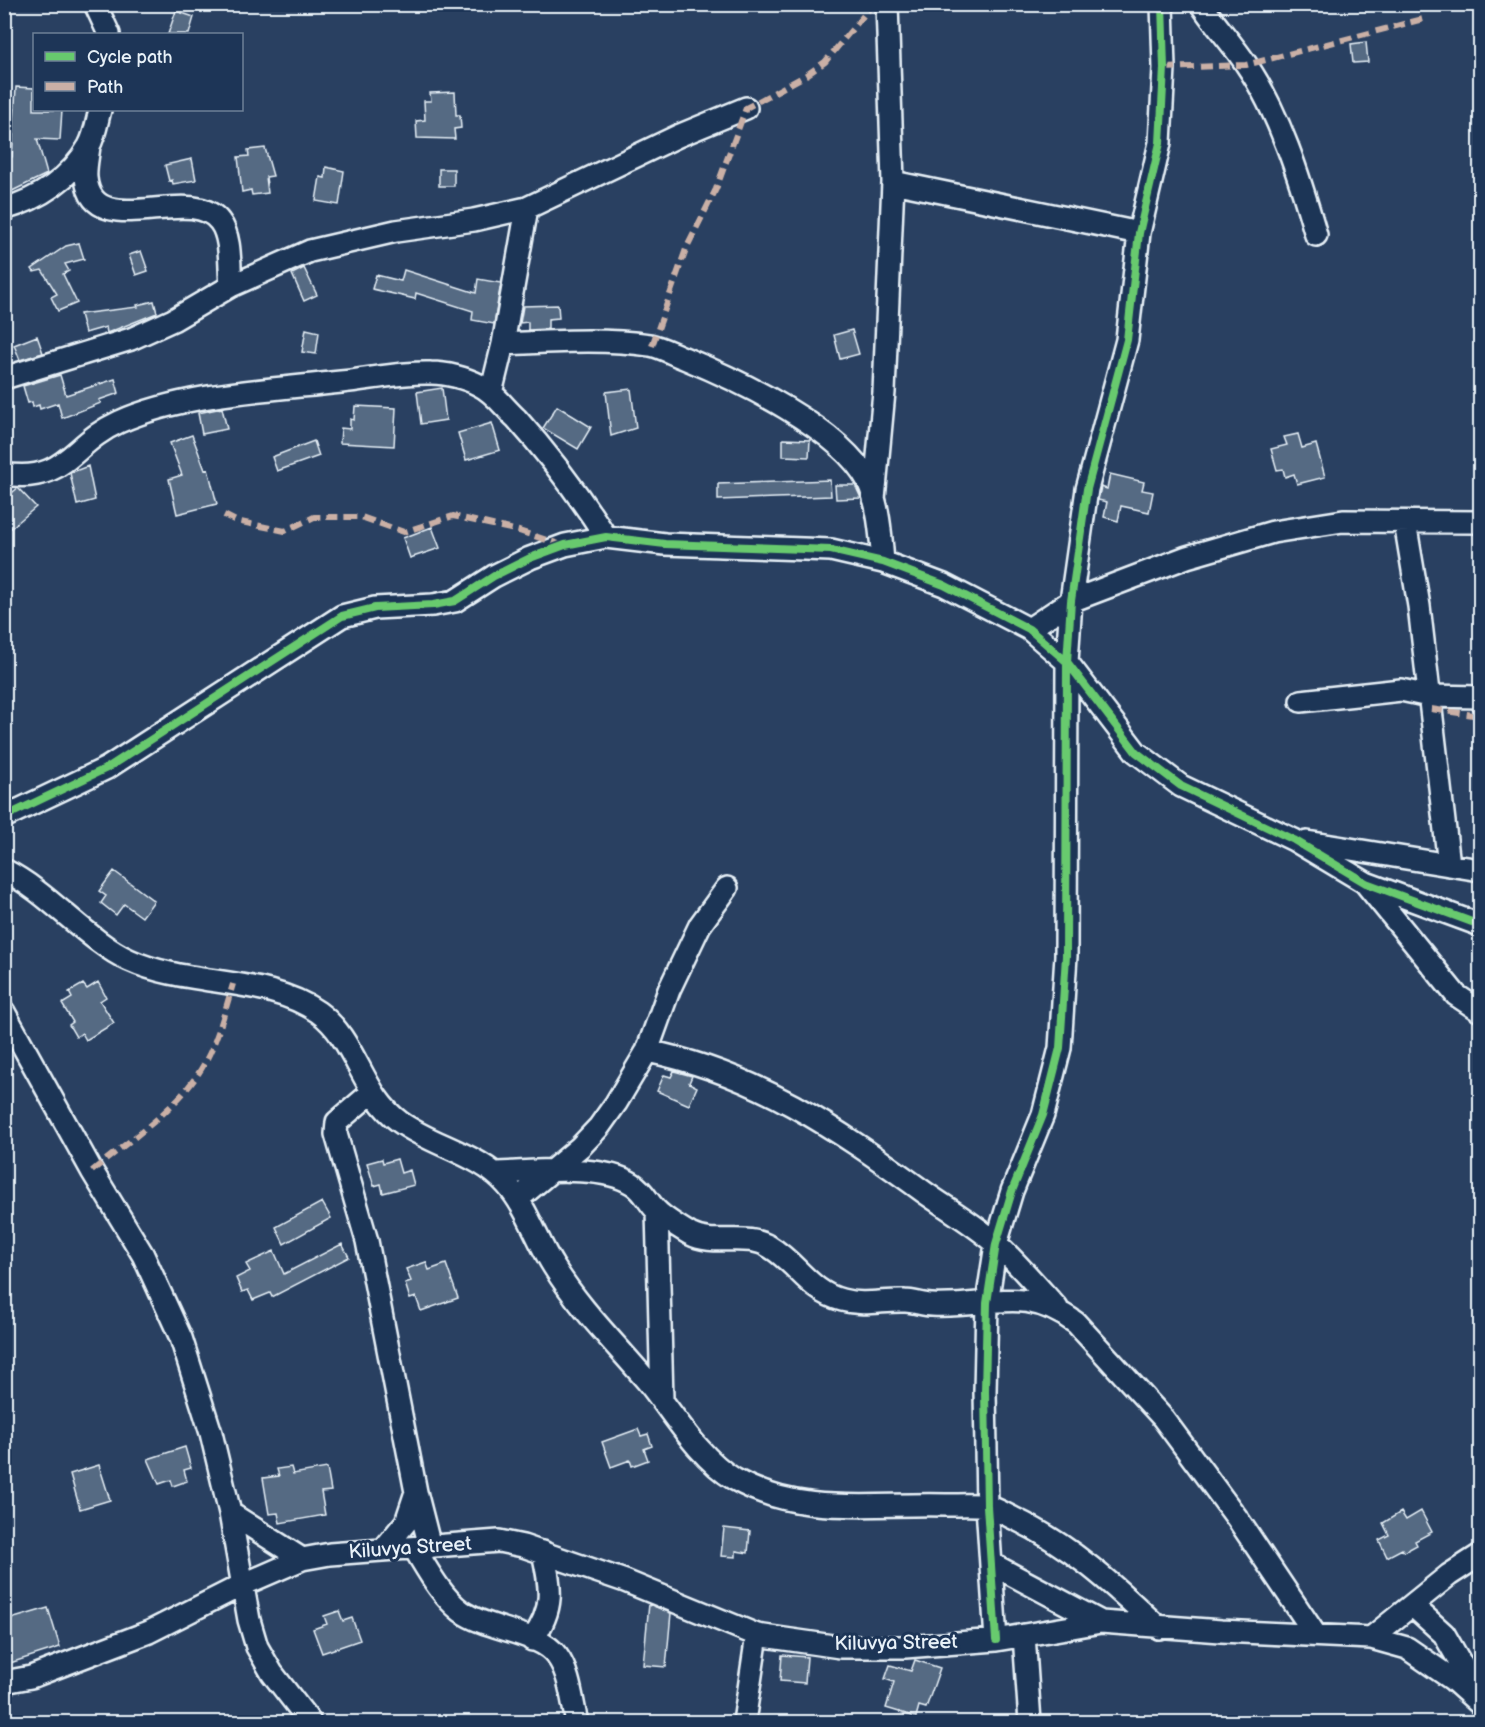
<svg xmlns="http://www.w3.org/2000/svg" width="1485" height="1727" font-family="'Balsamiq Sans',sans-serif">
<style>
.building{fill:#556a83;stroke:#e8f1f8;stroke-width:1.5}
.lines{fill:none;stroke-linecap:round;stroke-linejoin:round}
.minor-casing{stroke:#e8f1f8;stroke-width:26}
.minor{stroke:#1d3557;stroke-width:21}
.quiet{stroke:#cab0a6;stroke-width:6;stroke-dasharray:12 6;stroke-linecap:butt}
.cycleway-casing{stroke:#1d3557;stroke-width:11}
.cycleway{stroke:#67ca6e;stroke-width:8}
.labels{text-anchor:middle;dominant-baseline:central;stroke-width:6;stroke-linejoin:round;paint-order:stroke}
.street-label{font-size:20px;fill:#e8f1f8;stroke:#1d3557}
</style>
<rect width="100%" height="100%" fill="#294061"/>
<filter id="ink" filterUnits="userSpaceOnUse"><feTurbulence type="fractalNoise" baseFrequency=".0167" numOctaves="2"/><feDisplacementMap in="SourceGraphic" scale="12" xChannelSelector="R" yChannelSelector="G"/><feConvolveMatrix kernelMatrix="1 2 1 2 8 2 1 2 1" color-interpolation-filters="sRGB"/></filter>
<g filter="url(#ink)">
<path class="building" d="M176 11 194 17 189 34H168Z
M1366 42 1368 62 1353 63 1351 44Z
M16 87 34 88V110H62L60 140 37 139 47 174 4 195V159L12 157Z
M455 92 456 115H460L461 128 454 129 455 139 417 138 416 121 425 120 424 101H431L430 93Z
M265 148 273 176 266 177 268 193 252 195 251 190 242 192 238 157 249 156 248 150Z
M192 159 196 180 173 184 172 180 169 181 165 165Z
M326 167 344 171 339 205 316 201 320 177 325 178Z
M439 169H454V186H439Z
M79 243 84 259 65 264 69 271 63 274 77 303 58 311 51 297 57 294 42 270 34 272 32 269 66 246Z
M141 251 148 271 136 275 129 255Z
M304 268 317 295 304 301 292 274Z
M404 270 476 293 478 279 501 283 494 324 472 320 473 311 416 293 415 299 372 289 376 275 401 281Z
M154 301 157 313 107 333 106 327 85 333 80 314 138 307 137 305Z
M558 305 559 318 548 319V329L528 330V322L520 323 523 306Z
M306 329 319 332 316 354 302 352Z
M852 330 859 354 840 359 834 335Z
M37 336 43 353 20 360 14 345Z
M60 375 66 395 115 379 119 393 99 400 101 403 62 418 58 403 40 409 39 405 33 407 32 402 28 403 23 386Z
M442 388 446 420 421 424 417 392Z
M631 389 636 428 611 436 606 392Z
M355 406 396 408 394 446 340 443 341 428 350 429V419L354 420Z
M557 406 591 427 578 449 543 428Z
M222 408 227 429 202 434 198 413Z
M492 423 500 450 466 460 458 433Z
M1298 434 1302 448 1316 444 1325 477 1297 484 1294 474 1285 477 1283 469 1277 470 1271 449 1287 445 1284 437Z
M192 435 205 470 208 469 217 504 177 514 169 479 182 475 170 443Z
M783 439 810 440 809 457 783 456Z
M314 441 319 456 277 471 272 457Z
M88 466 95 500 77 505 70 473Z
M1110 474 1144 482 1142 490 1153 492 1149 512 1121 506 1118 521 1104 517 1107 502 1098 500 1101 487 1107 489Z
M830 480 831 496 718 500V484Z
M835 485H855L861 498 836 499Z
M18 488 36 507 4 534V499Z
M432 527 440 548 410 558 403 538Z
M114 871 154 901 142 917 124 904 116 915 101 903 106 896 99 891Z
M98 982 106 997 100 1001 114 1023 86 1040 82 1033 76 1037 69 1025 73 1022 62 1004 72 998 69 992 83 984 87 989Z
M674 1071 692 1076 689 1083 697 1087 689 1105 657 1091 664 1075 671 1077Z
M382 1159 383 1163 397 1159 401 1173 410 1170 414 1185 383 1193 381 1184 374 1186 367 1163Z
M322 1202 331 1218 284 1244 276 1227Z
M342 1244 349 1257 272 1297 270 1293 253 1300 248 1290 242 1292 236 1278 250 1271 246 1264 274 1251 284 1274Z
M426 1262 429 1270 446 1264 458 1298 421 1311 416 1297 410 1299 405 1283 411 1281 406 1269Z
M638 1429 641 1436 648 1434 652 1446 644 1449 648 1460 632 1466 630 1460 611 1467 602 1442Z
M185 1447 191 1468 184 1470 187 1481 173 1486 171 1480 159 1484 148 1459Z
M99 1465 110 1500 80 1509 70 1474Z
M291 1467 293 1474 327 1468 331 1491 321 1492 325 1515 280 1523 278 1513 269 1514 263 1478 279 1476 277 1469Z
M1421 1511 1432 1532 1415 1541 1417 1545 1404 1552 1402 1549 1387 1557 1379 1540 1389 1535 1383 1523 1401 1512 1406 1520Z
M724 1528 750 1531 748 1553 736 1551V1557L721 1556Z
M649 1604 671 1613 666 1667 643 1665Z
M48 1608 60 1647 4 1665V1621Z
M339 1611 343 1621 352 1618 360 1640 322 1653 313 1629 327 1624 324 1616Z
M782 1655 807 1657 805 1683 780 1681Z
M915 1660 940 1668 926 1708 919 1706 916 1717 886 1708 894 1682 885 1679 890 1665 911 1671Z"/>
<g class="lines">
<defs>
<path id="minor" d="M95 4 109 34
M1201 4C1215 25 1232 43 1246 64 1279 112 1300 179 1316 235
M89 146C88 156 85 168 86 178 93 245 191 181 220 222 232 238 229 267 231 286
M893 182 1139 233
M4 209C39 199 71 178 89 146 95 135 97 121 100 110
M503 344C552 342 602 338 650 345 661 347 673 354 684 358 738 380 840 428 868 481 879 505 881 537 883 562
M4 378 131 339 173 320 231 286 310 251 396 231 474 220 527 208 678 136 746 108
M491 393 503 344 527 208
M4 474C66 484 70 444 119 422 184 393 270 390 341 382 371 379 400 372 431 373 446 373 466 378 479 385 494 392 504 407 516 418 550 456 579 495 606 537
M874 499 884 392 893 182 887 4
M1405 522 1419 606 1449 865
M1029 629 1071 601 1187 557 1273 532 1343 521 1480 522
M1301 701 1401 690 1429 696 1480 697
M4 817 107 768 342 616 375 608 433 605 455 601 494 576 530 558 565 545 606 537 665 544 831 550 883 562 944 585 1029 629 1067 662 1136 752 1181 786 1294 840 1366 883 1480 925
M1307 842 1480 870
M4 870C50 893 86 940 129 960 188 987 267 976 318 1012 357 1040 361 1094 400 1122 433 1146 480 1154 507 1185 528 1209 537 1241 554 1267 580 1309 615 1343 647 1381 673 1413 698 1457 734 1479 802 1518 876 1502 950 1505 961 1505 975 1504 986 1506 995 1508 1005 1514 1013 1518 1069 1544 1114 1585 1159 1628
M1366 884 1456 995 1480 1011
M4 1012 92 1171 143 1255 181 1338 211 1433 230 1513 249 1620 257 1647 272 1673 310 1722
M647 1051C756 1073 836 1128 924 1192 948 1209 976 1225 998 1245 1019 1265 1038 1287 1057 1308
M371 1093 337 1122 336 1134 367 1241 416 1492 430 1547
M494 1173C531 1172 602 1163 633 1184 644 1191 648 1202 657 1211 665 1219 680 1228 690 1234 715 1247 746 1232 770 1247 797 1263 810 1292 842 1300 864 1306 884 1300 905 1301 914 1301 923 1305 932 1305 991 1308 1023 1284 1076 1323L1163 1418 1237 1518 1315 1634
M518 1199 580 1147 599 1127 616 1103 647 1051 669 990 700 925 727 888
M657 1211 662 1399
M230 1513 302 1559
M414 1548C427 1569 441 1596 461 1611 486 1630 541 1632 557 1656 570 1673 572 1702 577 1722
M383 1550 406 1522 416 1492
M992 1564 1101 1622
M1413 1606 1444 1634 1480 1697
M1024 1635 1030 1722
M1371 1638 1449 1575 1480 1555
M532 1640C555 1608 551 1589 543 1552
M996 1640 987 1506 985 1391 987 1303 996 1244 1012 1191 1043 1115 1060 1048 1066 956 1067 662 1071 601 1087 489 1127 340 1139 233 1160 143 1164 68 1162 4
M4 1682 31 1677 149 1632 242 1585 302 1559 330 1554 499 1541 523 1546 625 1581 757 1635 840 1647H905L996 1640 1101 1622 1221 1631 1371 1638 1407 1648 1452 1679 1480 1704
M744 1722 757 1635"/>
</defs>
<use href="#minor" class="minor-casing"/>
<use href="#minor" class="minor"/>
<path class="quiet" d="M1164 68 1246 65 1423 19
M652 346 686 249 716 189 746 108 808 74 825 62 873 4
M224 515 236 521 285 531 314 517H361L404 532 453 516 519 531 562 545
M1431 709 1480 716
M92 1171C128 1141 172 1113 198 1074 216 1047 224 1014 233 984"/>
<defs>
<path id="cycleway" d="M4 817 107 768 342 616 375 608 433 605 455 601 494 576 530 558 565 545 606 537 665 544 831 550 883 562 944 585 1029 629 1067 662 1136 752 1181 786 1294 840 1366 883 1480 925
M996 1640 987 1506 985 1391 987 1303 996 1244 1012 1191 1043 1115 1060 1048 1066 956 1067 662 1071 601 1087 489 1127 340 1139 233 1160 143 1164 68 1162 4"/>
</defs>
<use href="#cycleway" class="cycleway-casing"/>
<use href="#cycleway" class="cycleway"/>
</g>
</g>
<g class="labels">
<g class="street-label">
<text transform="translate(410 1548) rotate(-4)">Kiluvya Street</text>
<text transform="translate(896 1643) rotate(-1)">Kiluvya Street</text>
</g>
</g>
<rect width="1485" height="1727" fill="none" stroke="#1d3557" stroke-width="24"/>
<rect x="12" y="12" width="1461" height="1703" fill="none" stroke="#e8f1f8" stroke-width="2" filter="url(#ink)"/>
<rect x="33" y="33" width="210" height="78" fill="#1d3557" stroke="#6e8097" stroke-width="1.5"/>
<rect x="45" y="52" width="30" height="9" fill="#67ca6e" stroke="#6e8097" stroke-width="1.5"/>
<text x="87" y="63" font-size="18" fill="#e8f1f8">Cycle path</text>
<rect x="45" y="82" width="30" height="9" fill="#cab0a6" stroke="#6e8097" stroke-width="1.5"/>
<text x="87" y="93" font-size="18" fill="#e8f1f8">Path</text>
</svg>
